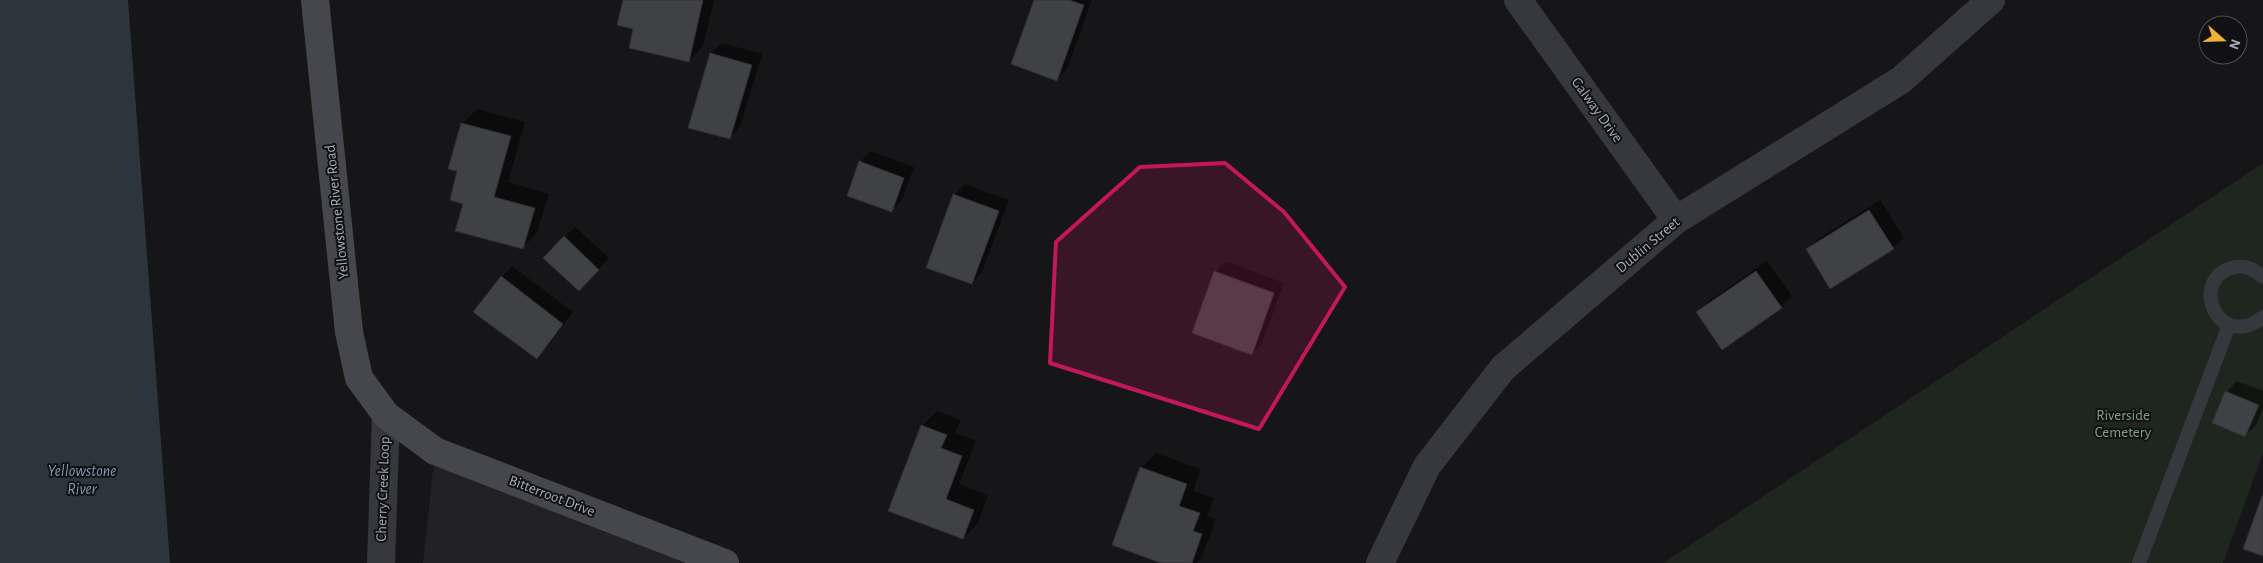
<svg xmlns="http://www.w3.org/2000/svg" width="2263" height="563" font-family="'Alegreya Sans',sans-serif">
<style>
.built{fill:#222225}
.green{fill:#1e261f}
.water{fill:#2c353c}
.shadow{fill:#0007}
.building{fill:#404145;stroke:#303034}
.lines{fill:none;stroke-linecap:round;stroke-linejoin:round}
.lane{stroke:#37383d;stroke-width:14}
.street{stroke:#37383d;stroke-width:28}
.secondary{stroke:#45474d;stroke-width:28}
.marked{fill:#c2185b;fill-opacity:0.2;stroke:#c2185b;stroke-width:4;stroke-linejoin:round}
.labels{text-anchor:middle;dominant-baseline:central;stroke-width:4;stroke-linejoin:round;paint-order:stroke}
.street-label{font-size:15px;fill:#a8adb8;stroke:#111113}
.park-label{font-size:15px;fill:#7fa381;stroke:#111113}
.water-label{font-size:16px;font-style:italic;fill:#7f9bb3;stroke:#111113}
</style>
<rect width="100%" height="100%" fill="#161618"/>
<path class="built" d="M435 451 725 563H423Z"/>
<path class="green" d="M2263 163V453L2223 563H1663Z"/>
<path class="water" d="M0 0H128L170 563H0Z"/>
<path class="shadow" d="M624 0H714L703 46 688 61 635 28Z
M1035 0H1092L1067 69 1056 79Z
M722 43 762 54 740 127 729 138 711 53Z
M477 109 525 122 508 182 549 194 537 233 522 248 464 203 459 170 462 124Z
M871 151 914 167 902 200 891 211 860 162Z
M965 184 1009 200 982 272 972 283 954 195Z
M1880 200 1904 238 1893 248 1807 250 1818 239Z
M575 227 609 258 590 279 565 237Z
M1226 261 1284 283 1262 343 1252 354 1215 272Z
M1767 261 1792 296 1781 307 1698 312 1709 301Z
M512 266 573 312 547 347 536 358 502 277Z
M2237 381 2263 391V408L2256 425 2245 436 2226 392Z
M937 411 961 420 955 433 976 441 959 484 988 495 978 523 963 538 890 510 922 426Z
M1156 453 1201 469 1193 491 1214 498 1207 516 1216 519 1202 557 1196 563H1164L1141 468Z"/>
<path class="building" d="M623 0H703L689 62 629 48 633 29 617 25Z
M1034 0H1069L1084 5 1057 81 1011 64Z
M710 53 752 65 730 139 688 128Z
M461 123 511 136 494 197 535 208 523 249 455 231 463 204 450 200 457 171 448 169Z
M859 161 904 178 892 212 847 196Z
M953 194 999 211 972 284 926 268Z
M1869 210 1894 249 1830 289 1806 249Z
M564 236 599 270 579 291 543 258Z
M1214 271 1274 293 1252 355 1192 333Z
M1756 271 1782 308 1722 350 1696 312Z
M501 276 563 324 537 359 473 312Z
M2225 391 2259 405 2245 437 2212 423Z
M921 425 947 435 941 448 962 456 946 499 974 510 963 539 888 511Z
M1140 467 1187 484 1179 506 1200 513 1193 531 1202 534 1192 563H1161L1112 545Z
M2263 493V556L2243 549Z"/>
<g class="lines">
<path class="lane" d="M2263 277C2255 270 2246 265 2235 267 2187 277 2217 353 2263 317
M2139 563 2229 325"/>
<path class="street" d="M1518 0 1676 220
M381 563 386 415
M1380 563 1427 466 1503 368 1676 220 1901 80 1991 0"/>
<path class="secondary" d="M315 0 349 332 359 378 386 415 435 451 725 563"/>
</g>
<path class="marked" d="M1225 163 1284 212 1345 287 1259 429 1050 363 1056 242 1140 167Z"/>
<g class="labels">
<g class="street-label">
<text transform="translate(1597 110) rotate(54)">Galway Drive</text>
<text transform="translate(337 212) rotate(-96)">Yellowstone River Road</text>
<text transform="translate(1648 245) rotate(-40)">Dublin Street</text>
<text transform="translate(383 489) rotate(-88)">Cherry Creek Loop</text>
<text transform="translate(552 496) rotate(21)">Bitterroot Drive</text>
</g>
<g class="park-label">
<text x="2123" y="415">Riverside<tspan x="2123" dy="17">Cemetery</tspan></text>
</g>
<g class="water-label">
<text x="82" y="471">Yellowstone<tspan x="82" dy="18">River</tspan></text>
</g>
</g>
<g transform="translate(2223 40) rotate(110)"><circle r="24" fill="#111113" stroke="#4d4f55"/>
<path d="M0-4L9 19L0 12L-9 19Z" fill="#f2b134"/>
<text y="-8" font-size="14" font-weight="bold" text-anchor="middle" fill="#a8adb8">N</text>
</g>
</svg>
